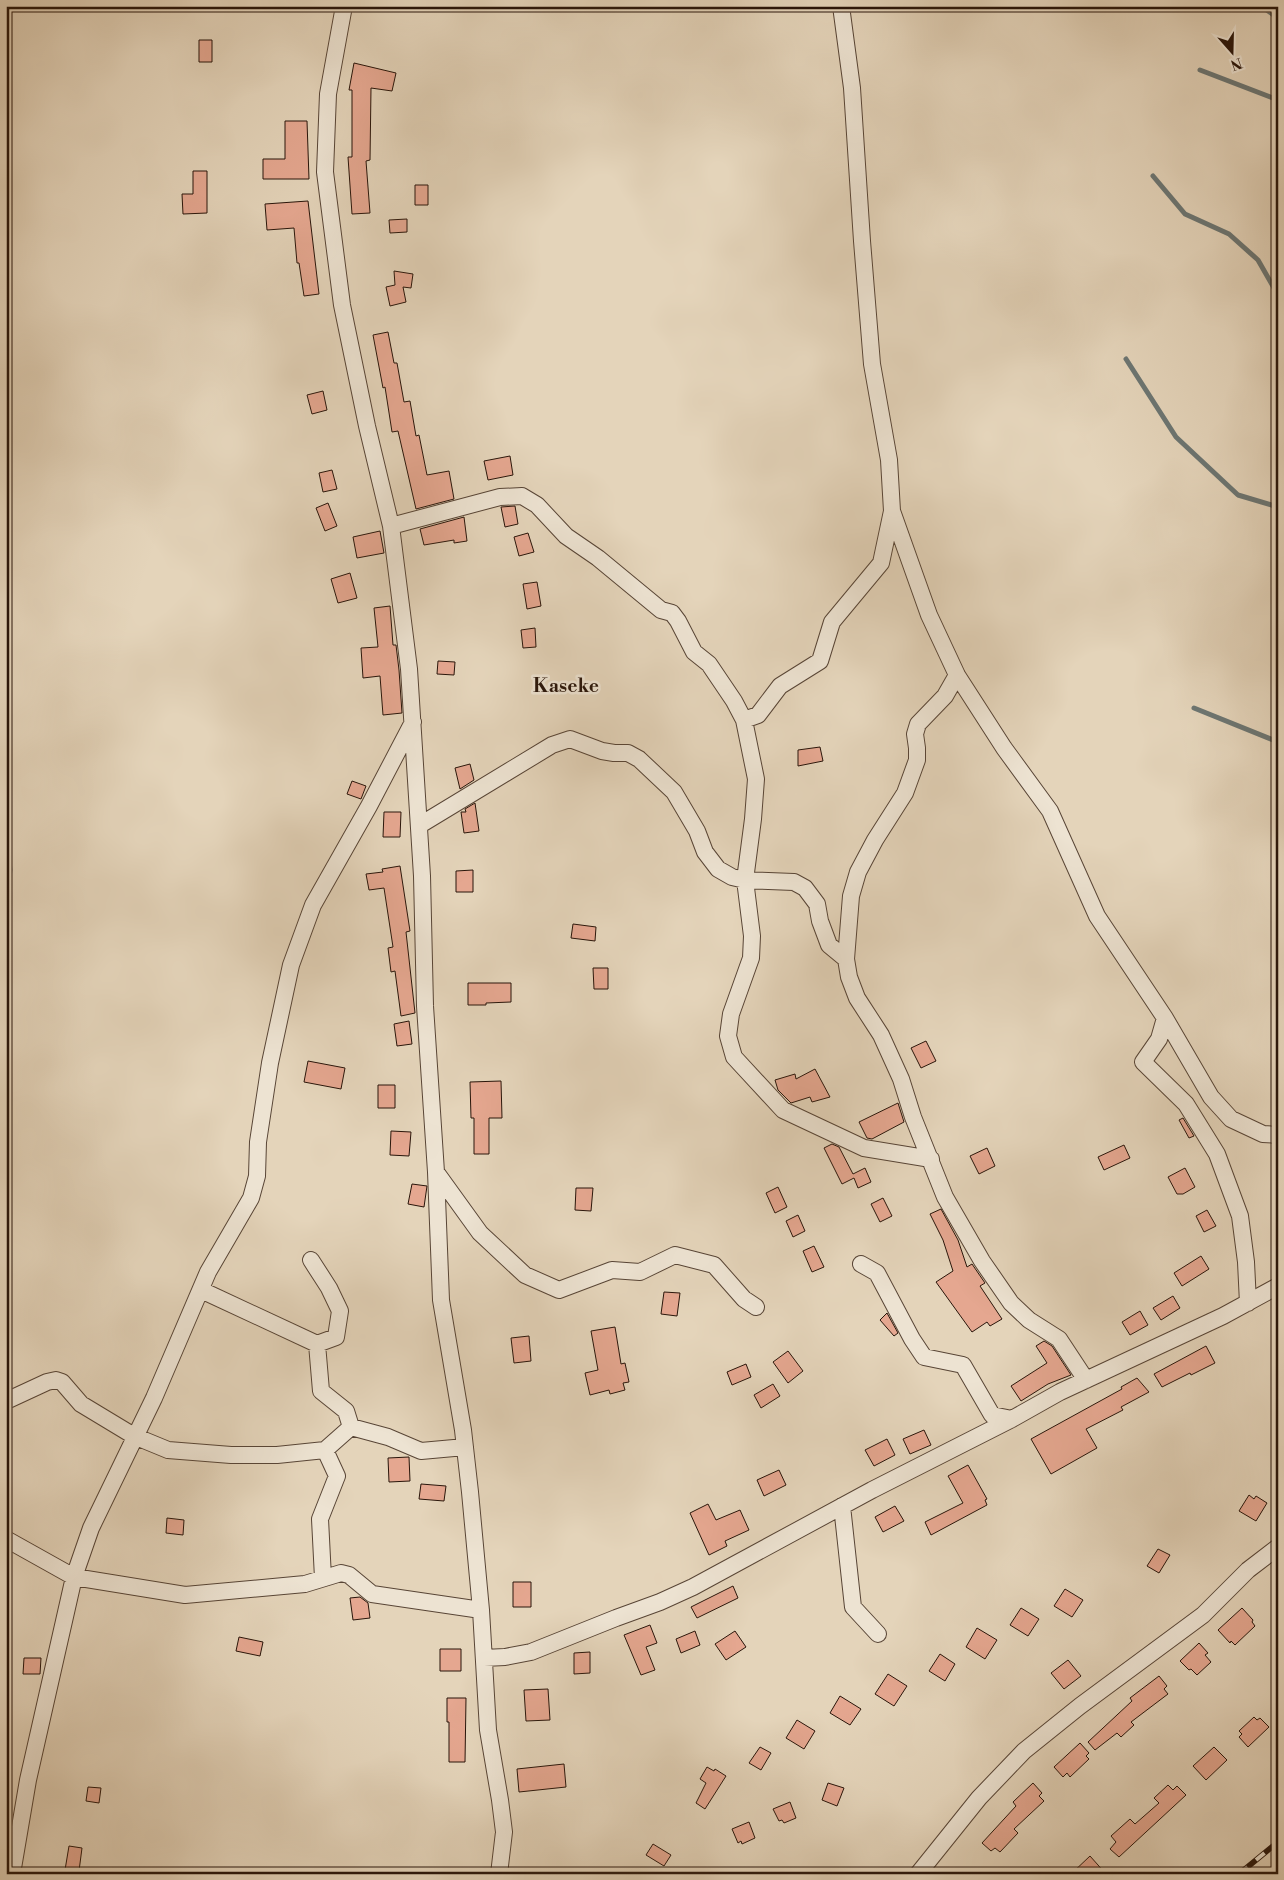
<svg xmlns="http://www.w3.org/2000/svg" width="1284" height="1880" font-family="'Libre Bodoni',serif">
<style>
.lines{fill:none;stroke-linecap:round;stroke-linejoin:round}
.stream{stroke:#6c7673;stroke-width:5}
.building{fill:#e5a790;stroke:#29150a}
.street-casing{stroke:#584536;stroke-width:18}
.street{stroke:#ede3d2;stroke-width:16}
.rail-casing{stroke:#29150a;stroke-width:5.5}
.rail{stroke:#ede3d2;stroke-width:4;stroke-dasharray:11;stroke-linecap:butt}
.labels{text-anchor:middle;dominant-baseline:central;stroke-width:5;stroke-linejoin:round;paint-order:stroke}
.neighbourhood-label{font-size:19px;font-weight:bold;fill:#29150a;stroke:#ede3d2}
</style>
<rect width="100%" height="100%" fill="#e4d4ba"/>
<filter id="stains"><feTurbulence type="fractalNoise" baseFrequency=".004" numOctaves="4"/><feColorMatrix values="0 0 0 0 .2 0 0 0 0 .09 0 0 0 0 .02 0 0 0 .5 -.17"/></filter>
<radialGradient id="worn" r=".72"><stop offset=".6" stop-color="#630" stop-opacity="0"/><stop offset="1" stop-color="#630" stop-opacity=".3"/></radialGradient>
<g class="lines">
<path class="stream" d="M1261 6 1278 18
M1200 70 1273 98H1278
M1153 176 1185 214 1229 234 1258 260 1278 295
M1126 359 1176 437 1238 495 1278 507
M1194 708 1278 742
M6 838 10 870 6 897"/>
</g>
<path class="building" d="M199 40H212V62H199Z
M354 63 396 73 392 91 371 88 370 160 366 161 370 213 352 214 348 157H352V90H349Z
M285 121H307L309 179H263V159H285Z
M193 171H207V213L183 214 182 194H193Z
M415 185H428V205H415Z
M308 201 319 294 304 296 299 263H297L294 228 267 230 265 204Z
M407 219V232L390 233 389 220Z
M394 271 413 274 411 288 403 287 406 302 390 306 386 287 395 285Z
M388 332 394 363H397L404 402 410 401 416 436 419 435 427 475 449 471 454 499 416 509 398 431 392 432 385 387 383 388 373 335Z
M323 391 327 410 312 414 307 395Z
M510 456 513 475 488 480 484 461Z
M332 470 337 489 323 492 319 473Z
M328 503 337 526 325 531 316 508Z
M515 506 518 524 505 527 501 507Z
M464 517 467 541 454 543V540L424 545 420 529Z
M380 531 384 553 357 558 353 537Z
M528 533 534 552 519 556 514 537Z
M350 573 357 598 338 603 331 579Z
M537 582 541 606 527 609 523 584Z
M390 606 393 645H396L399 670 402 713 383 715 380 676 363 678 361 648 378 647 374 608Z
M535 628 536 647 523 648 521 630Z
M438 661 455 662 454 675 437 674Z
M820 747 823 761 798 766V750Z
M470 764 474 780 460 789 455 768Z
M352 781 366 786 361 799 347 794Z
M475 803 479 831 464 833 461 812H466L465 809Z
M384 812H401L400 837H383Z
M400 866 410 931 406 932 415 1013 401 1016 395 971 391 972 388 948 393 947 384 888 369 890 366 874 383 872 382 869Z
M473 870V892H456V871Z
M573 924 596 927 595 941 571 938Z
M593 968H608V989H594Z
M468 983H511V1002L486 1003V1005H468Z
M409 1021 412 1044 397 1046 394 1024Z
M926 1041 936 1061 921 1068 911 1048Z
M308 1061 345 1068 341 1089 304 1082Z
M815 1069 830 1097 812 1102 810 1097 791 1103 778 1090 775 1080 795 1074 796 1079Z
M501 1081 502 1118H489V1154H474V1118H471L470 1082Z
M378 1085H395V1108H378Z
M898 1103 904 1122 872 1139 867 1138 859 1122Z
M1183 1118 1194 1136 1189 1138 1179 1120Z
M391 1131 411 1132 409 1156 390 1155Z
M832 1144 839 1147 853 1174 865 1168 871 1182 858 1188 854 1178 842 1184 824 1148Z
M1124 1145 1130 1158 1104 1170 1098 1157Z
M987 1148 995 1166 979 1174 970 1156Z
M1185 1168 1195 1187 1183 1194H1177L1168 1177Z
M412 1184 427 1186 424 1207 408 1204Z
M778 1187 787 1207 775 1213 766 1193Z
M576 1188H593L591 1211 575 1210Z
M883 1198 892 1216 880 1222 871 1204Z
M941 1209 958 1240 967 1267 972 1264 985 1283 980 1286 1002 1319 990 1326 987 1322 972 1332 936 1282 953 1271 943 1240 930 1214Z
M1207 1210 1216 1226 1204 1232 1196 1216Z
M798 1215 805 1231 793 1237 786 1221Z
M814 1246 824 1267 812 1272 803 1251Z
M1201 1256 1209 1269 1182 1286 1174 1273Z
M664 1292 680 1293 677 1316 661 1314Z
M1173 1296 1180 1308 1161 1320 1153 1308Z
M1140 1311 1148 1325 1130 1335 1122 1322Z
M887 1313 898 1333 894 1336 880 1320Z
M615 1327 621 1364 625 1363 629 1382 623 1383 625 1390 610 1394 609 1390 590 1395 585 1373 598 1370 591 1331Z
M529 1336 531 1361 514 1363 511 1338Z
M1044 1341 1052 1346 1071 1375 1048 1384 1021 1401 1011 1386 1047 1363 1036 1346Z
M1206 1346 1215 1363 1191 1375 1190 1373 1162 1387 1154 1374Z
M788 1351 803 1371 788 1383 773 1362Z
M746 1364 751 1377 732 1385 727 1372Z
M1137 1378 1149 1392 1121 1407 1123 1410 1086 1429 1097 1448 1051 1474 1031 1439 1122 1389 1121 1387Z
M773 1384 780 1396 761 1408 754 1395Z
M924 1430 931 1445 910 1454 903 1439Z
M887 1439 895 1455 874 1466 865 1450Z
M409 1457 410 1481 389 1482 388 1458Z
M968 1465 987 1499 985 1500 987 1505 931 1535 925 1522 963 1503 948 1476Z
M779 1470 786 1485 764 1496 757 1480Z
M421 1484 446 1486 444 1501 419 1499Z
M1249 1495 1254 1499 1256 1496 1267 1503 1256 1521 1239 1511Z
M708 1504 716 1520 740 1510 749 1530 725 1541 727 1546 709 1555 690 1513Z
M895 1506 904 1521 883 1532 875 1517Z
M167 1518 184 1520 183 1535 166 1533Z
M1158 1549 1170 1555 1159 1573 1147 1566Z
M513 1582H531V1607H513Z
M733 1586 738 1598 697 1618 691 1607Z
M1065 1589 1083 1600 1072 1617 1054 1606Z
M360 1597 368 1603 370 1618 353 1620 350 1598Z
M1021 1608 1039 1619 1028 1636 1010 1625Z
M1242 1608 1253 1620 1252 1622 1255 1626 1235 1645 1231 1641 1230 1643 1218 1630Z
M650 1625 657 1643 646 1647 655 1670 641 1675 624 1635Z
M977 1628 997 1640 985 1659 966 1647Z
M695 1631 700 1645 681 1653 676 1639Z
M735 1631 746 1647 726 1660 715 1644Z
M239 1637 263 1642 260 1656 236 1651Z
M1199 1643 1208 1653 1205 1655 1211 1662 1197 1675 1191 1669 1189 1670 1180 1661Z
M440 1649H461V1671H440Z
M590 1652V1673L574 1674V1653Z
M940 1654 955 1664 945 1681 929 1671Z
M24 1658H41L40 1674H23Z
M1068 1660 1081 1676 1064 1689 1051 1673Z
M888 1674 907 1686 894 1706 875 1694Z
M1159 1676 1167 1686 1164 1689 1168 1694 1131 1722 1134 1725 1121 1737 1117 1733 1095 1750 1088 1742 1132 1701 1130 1698Z
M548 1689 550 1720 526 1721 524 1690Z
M840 1696 861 1709 850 1725 830 1713Z
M447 1698H466L465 1762H449V1722H447Z
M1254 1717 1257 1720 1260 1718 1269 1727 1248 1747 1239 1737 1242 1734 1239 1731Z
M797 1720 815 1731 804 1749 786 1738Z
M1080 1743 1089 1753 1086 1756 1089 1759 1070 1777 1067 1773 1063 1777 1054 1767Z
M760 1747 771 1753 761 1770 749 1763Z
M1214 1747 1227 1760 1206 1780 1193 1766Z
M564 1764 566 1787 519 1792 517 1769Z
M707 1767 714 1771 715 1769 726 1776 705 1809 696 1803 706 1783 700 1779Z
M828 1783 844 1788 837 1806 822 1800Z
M1033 1783 1042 1793 1039 1796 1044 1801 1014 1829 1018 1833 1000 1852 995 1848 991 1851 982 1843 1016 1806 1013 1802Z
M1168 1785 1173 1790 1177 1786 1186 1795 1119 1857 1110 1849 1116 1842 1111 1836 1130 1819 1135 1824 1159 1803 1154 1798Z
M88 1787 101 1788 99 1803 86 1801Z
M790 1802 796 1818 784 1823 782 1820 779 1821 773 1809Z
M749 1822 755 1838 742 1844 741 1841 738 1843 732 1829Z
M653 1844 671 1855 664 1866 646 1855Z
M69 1846 82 1848 79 1871 65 1870Z
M1090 1856 1106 1874H1071Z"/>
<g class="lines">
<defs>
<path id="street" d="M344 6 328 94 325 172 342 305 367 426 391 526 409 669 422 876 425 1006 436 1172 441 1300 463 1430 470 1492 481 1610 488 1730 500 1800 504 1832 499 1874
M841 6 852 88 862 241 872 364 889 460 892 511 929 615 957 675 1004 748 1050 811 1097 916 1165 1018 1211 1097 1231 1119 1263 1134 1278 1135
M391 526 500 497 522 496 537 505 566 536 598 558 661 610 672 613 678 621 694 652 709 664 734 701 744 720 756 779 753 819 745 880 752 936 751 958 731 1014 728 1036 734 1057 783 1110 864 1148 931 1159
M957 675 945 696 918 724 915 734 917 748V760L905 793 875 840 858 872 851 896 846 959 849 977 857 998 881 1035 901 1079 913 1117 945 1197 982 1261 1011 1303 1029 1320 1059 1339 1086 1380
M744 720 758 715 780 686 820 661 832 622 881 563 892 511
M420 825 552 745 570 739 602 751 614 753H628L639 759 674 792 697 831 705 852 718 869 732 877 745 880 794 882 805 888 817 904 820 921 829 945 846 959
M1165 1018 1159 1039 1143 1062 1186 1104 1217 1154 1240 1216 1246 1262 1248 1303
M436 1172 480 1233 525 1275 559 1290 612 1270 640 1272 675 1255 714 1265 744 1299 756 1307
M861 1264 877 1273 912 1339 924 1357 963 1365 992 1415 1012 1419
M201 1290 317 1344 336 1337 340 1311 329 1288 311 1260
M317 1344 321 1391 346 1411 351 1427
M6 1401 47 1382 56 1380 62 1382 81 1404 134 1436 168 1450 231 1455H277L325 1450 351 1427 388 1437 421 1451 465 1447
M842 1506 853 1607 878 1634
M6 1539 74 1577 185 1595 305 1584 341 1573 349 1575 372 1594 481 1610
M323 1578 320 1519 337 1476 325 1450
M484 1658 505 1657 531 1652 616 1618 660 1602 693 1587 872 1490 1012 1419 1060 1392 1223 1316 1278 1286
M12 1874 28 1780 74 1577 91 1528 154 1398 208 1272 251 1198 257 1176 258 1142 270 1063 291 965 313 905 369 806 413 722
M918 1874 979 1798 1024 1751 1080 1706 1203 1615 1248 1570 1278 1547"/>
</defs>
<use href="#street" class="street-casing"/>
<use href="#street" class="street"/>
<defs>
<path id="rail" d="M1239 1874 1278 1842"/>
</defs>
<use href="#rail" class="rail-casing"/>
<use href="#rail" class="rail"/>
</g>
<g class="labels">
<g class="neighbourhood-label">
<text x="566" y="686">Kaseke</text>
</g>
</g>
<rect width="1284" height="1880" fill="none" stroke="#e4d4ba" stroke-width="25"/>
<rect x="8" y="8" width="1269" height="1865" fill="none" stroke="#29150a" stroke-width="2.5"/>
<rect x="12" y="12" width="1259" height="1855" fill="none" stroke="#29150a"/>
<g transform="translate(1232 52) rotate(160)" stroke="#ede3d2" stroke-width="4" paint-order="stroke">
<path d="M0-4L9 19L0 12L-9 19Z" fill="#29150a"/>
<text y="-8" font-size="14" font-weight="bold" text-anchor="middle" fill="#29150a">N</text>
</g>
<rect width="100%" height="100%" filter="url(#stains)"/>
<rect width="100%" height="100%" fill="url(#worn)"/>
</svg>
